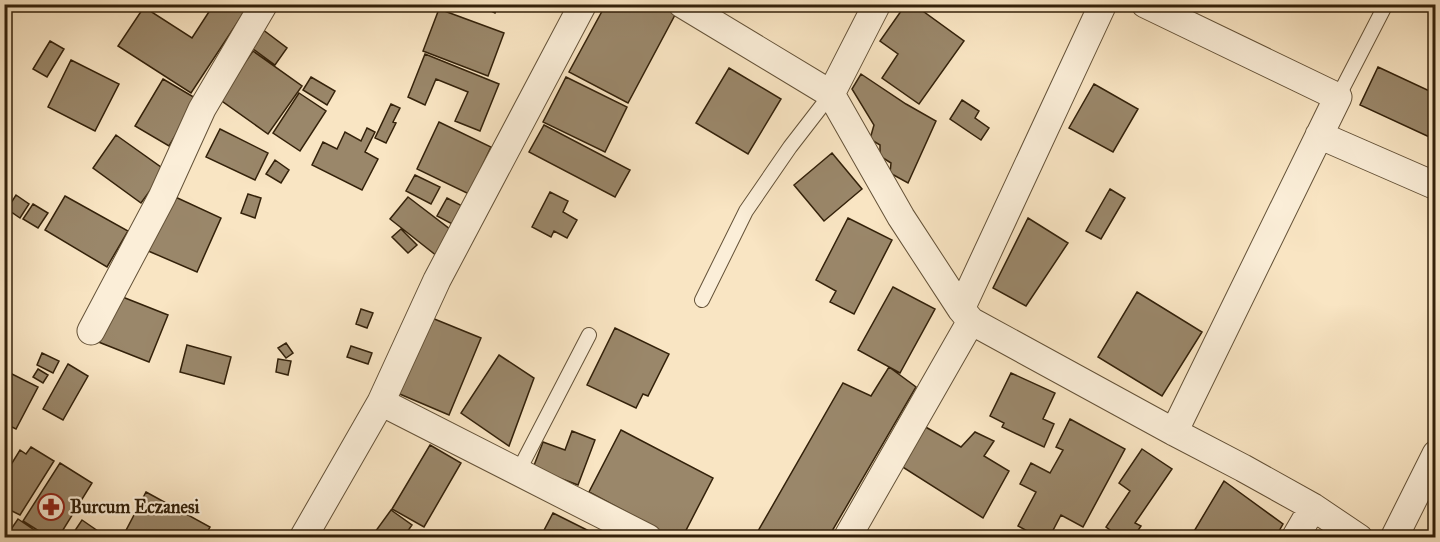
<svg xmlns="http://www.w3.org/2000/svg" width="1440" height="542" font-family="'IM FELL Great Primer',serif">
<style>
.building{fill:#9a876a;stroke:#33210a;stroke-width:1.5}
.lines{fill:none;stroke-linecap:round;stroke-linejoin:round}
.lane-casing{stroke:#645238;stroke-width:16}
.street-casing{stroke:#645238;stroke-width:29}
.lane{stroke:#fbeed8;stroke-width:14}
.street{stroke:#fbeed8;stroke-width:27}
.labels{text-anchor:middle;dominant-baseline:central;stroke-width:4.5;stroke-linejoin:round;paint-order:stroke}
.poi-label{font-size:18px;font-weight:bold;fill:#33210a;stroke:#fbeed8;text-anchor:start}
</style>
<rect width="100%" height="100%" fill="#f9e5c3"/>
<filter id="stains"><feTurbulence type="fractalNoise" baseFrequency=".00333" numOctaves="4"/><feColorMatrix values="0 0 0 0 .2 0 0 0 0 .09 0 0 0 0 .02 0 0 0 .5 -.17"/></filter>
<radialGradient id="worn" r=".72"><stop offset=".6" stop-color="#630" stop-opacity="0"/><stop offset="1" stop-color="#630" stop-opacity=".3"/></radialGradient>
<path class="building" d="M214 4H235L245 11 191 93 118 46 144 7 192 38Z
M477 4H499L495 13Z
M606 4H661L676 13 628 103 569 72Z
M906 4H913L964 41 919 104 882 78 898 54 880 41Z
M439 9 504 33 488 76 423 51Z
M262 29 287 48 275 65 249 46Z
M50 41 64 49 47 77 33 69Z
M253 51 302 86 268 134 219 99Z
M425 54 499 84 480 131 455 121 468 92 436 79 425 105 408 97Z
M71 60 119 84 95 131 48 107Z
M1378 67 1436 94V140L1360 105Z
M729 68 781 99 748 154 696 123Z
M861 74 906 104 936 121 908 183 890 173 891 163 880 156V145L870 139 874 125 852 89Z
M311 77 335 91 327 105 303 90Z
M566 77 627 107 605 152 543 122Z
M163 79 197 99 169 146 135 126Z
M1094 84 1138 109 1113 152 1069 128Z
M299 93 326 111 300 151 273 133Z
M962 100 979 111 975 118 989 128 981 140 950 119Z
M391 104 400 108 393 122 396 123 386 143 375 138Z
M439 122 491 147 469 194 417 169Z
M544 125 630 170 615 197 529 152Z
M367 128 375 132 365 152 378 159 362 190 312 165 323 142 337 149 345 132 361 141Z
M220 129 268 153 255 180 206 157Z
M116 135 165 170 141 203 93 168Z
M832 153 862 189 824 221 794 185Z
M275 160 289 170 281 183 266 174Z
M415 175 440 187 431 204 406 191Z
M1110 189 1125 198 1101 239 1086 231Z
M550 192 568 201 563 212 577 220 567 238 554 231 551 237 532 227Z
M248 194 261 198 255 218 241 213Z
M16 195 29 204 20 218 7 209Z
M171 195 221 218 197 272 146 250Z
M65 196 128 231 107 267 45 230Z
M408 197 455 233 437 256 390 219Z
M447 198 466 208 456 226 437 216Z
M33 204 48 213 38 228 23 219Z
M848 218 892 240 854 314 830 302 836 291 816 280Z
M1028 218 1068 243 1026 306 993 288Z
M401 229 417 245 408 253 392 237Z
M893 287 935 309 900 373 858 350Z
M1137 292 1202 332 1162 396 1098 357Z
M115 294 168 315 149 362 96 341Z
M361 309 373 313 367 328 356 324Z
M427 316 481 338 449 415 395 392Z
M615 328 669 354 648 396 643 394 636 408 587 385Z
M286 343 293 353 286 358 278 348Z
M187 345 231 357 224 384 180 372Z
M351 346 372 353 368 364 347 357Z
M42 353 59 361 53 373 37 365Z
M499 355 534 378 509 446 461 413Z
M278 359 291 361 288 375 276 372Z
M68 364 88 376 63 420 43 409Z
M889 367 916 387 828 538H754L843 383 871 396Z
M38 369 48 375 43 383 33 377Z
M4 370 38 387 16 429 4 423Z
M1011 373 1055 393 1043 419 1054 424 1044 447 1002 427 1004 423 990 416Z
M1070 419 1125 449 1083 527 1061 515 1049 538H1040L1018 526 1036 492 1020 484 1031 463 1050 473 1063 450 1056 447Z
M922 425 961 447 975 432 994 441 984 456 1009 471 983 518 901 466Z
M621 430 713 478 682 538H660L647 523 589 492Z
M572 431 595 440 578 485 533 468 543 442 565 450Z
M430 445 461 463 424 527 392 509Z
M31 447 54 461 20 515 10 510 6 516 4 515V476L20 450 26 454Z
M1142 449 1172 469 1135 523 1141 526 1133 538H1121L1106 527 1130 491 1119 483Z
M60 463 92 483 58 538H50L23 521Z
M1224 481 1283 524 1275 538H1190Z
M146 492 210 527 204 538H122Z
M391 510 412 525 403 538H383L375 532Z
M553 513 603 538H540Z
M18 519 46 538H5Z
M82 520 108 538H70Z"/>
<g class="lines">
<defs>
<path id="lane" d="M1338 97 1386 4
M702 300 746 211 790 147 831 94
M518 472 589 335"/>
<path id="street" d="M682 4 831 94 901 217 961 309 971 321 1174 432 1243 468 1313 507 1359 538
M1145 4 1338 97 1174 432
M831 94 877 4
M1319 135 1436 186
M961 309 1103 4
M91 331 162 197 202 109 264 4
M381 402 648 538
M303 538 381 402 437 280 583 4
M847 538 971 321
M1295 538 1313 507
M1394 538 1436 454"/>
</defs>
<use href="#lane" class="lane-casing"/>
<use href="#street" class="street-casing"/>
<use href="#lane" class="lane"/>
<use href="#street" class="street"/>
</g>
<defs>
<symbol id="pharmacy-ring" viewBox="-11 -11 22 22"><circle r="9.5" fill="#fbeed8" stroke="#8f2418" stroke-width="1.5"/><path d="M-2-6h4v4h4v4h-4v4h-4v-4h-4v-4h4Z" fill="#8f2418"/></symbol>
</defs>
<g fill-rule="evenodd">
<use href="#pharmacy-ring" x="36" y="492" width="30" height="30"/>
</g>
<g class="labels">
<g class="poi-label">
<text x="70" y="507">Burcum Eczanesi</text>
</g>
</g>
<rect width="1440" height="542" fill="none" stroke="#f9e5c3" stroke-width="24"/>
<rect x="6" y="6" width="1428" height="530" fill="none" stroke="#33210a" stroke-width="3"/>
<rect x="12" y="12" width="1416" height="518" fill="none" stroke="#33210a" stroke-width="1.5"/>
<rect width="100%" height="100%" filter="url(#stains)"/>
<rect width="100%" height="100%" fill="url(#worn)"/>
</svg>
